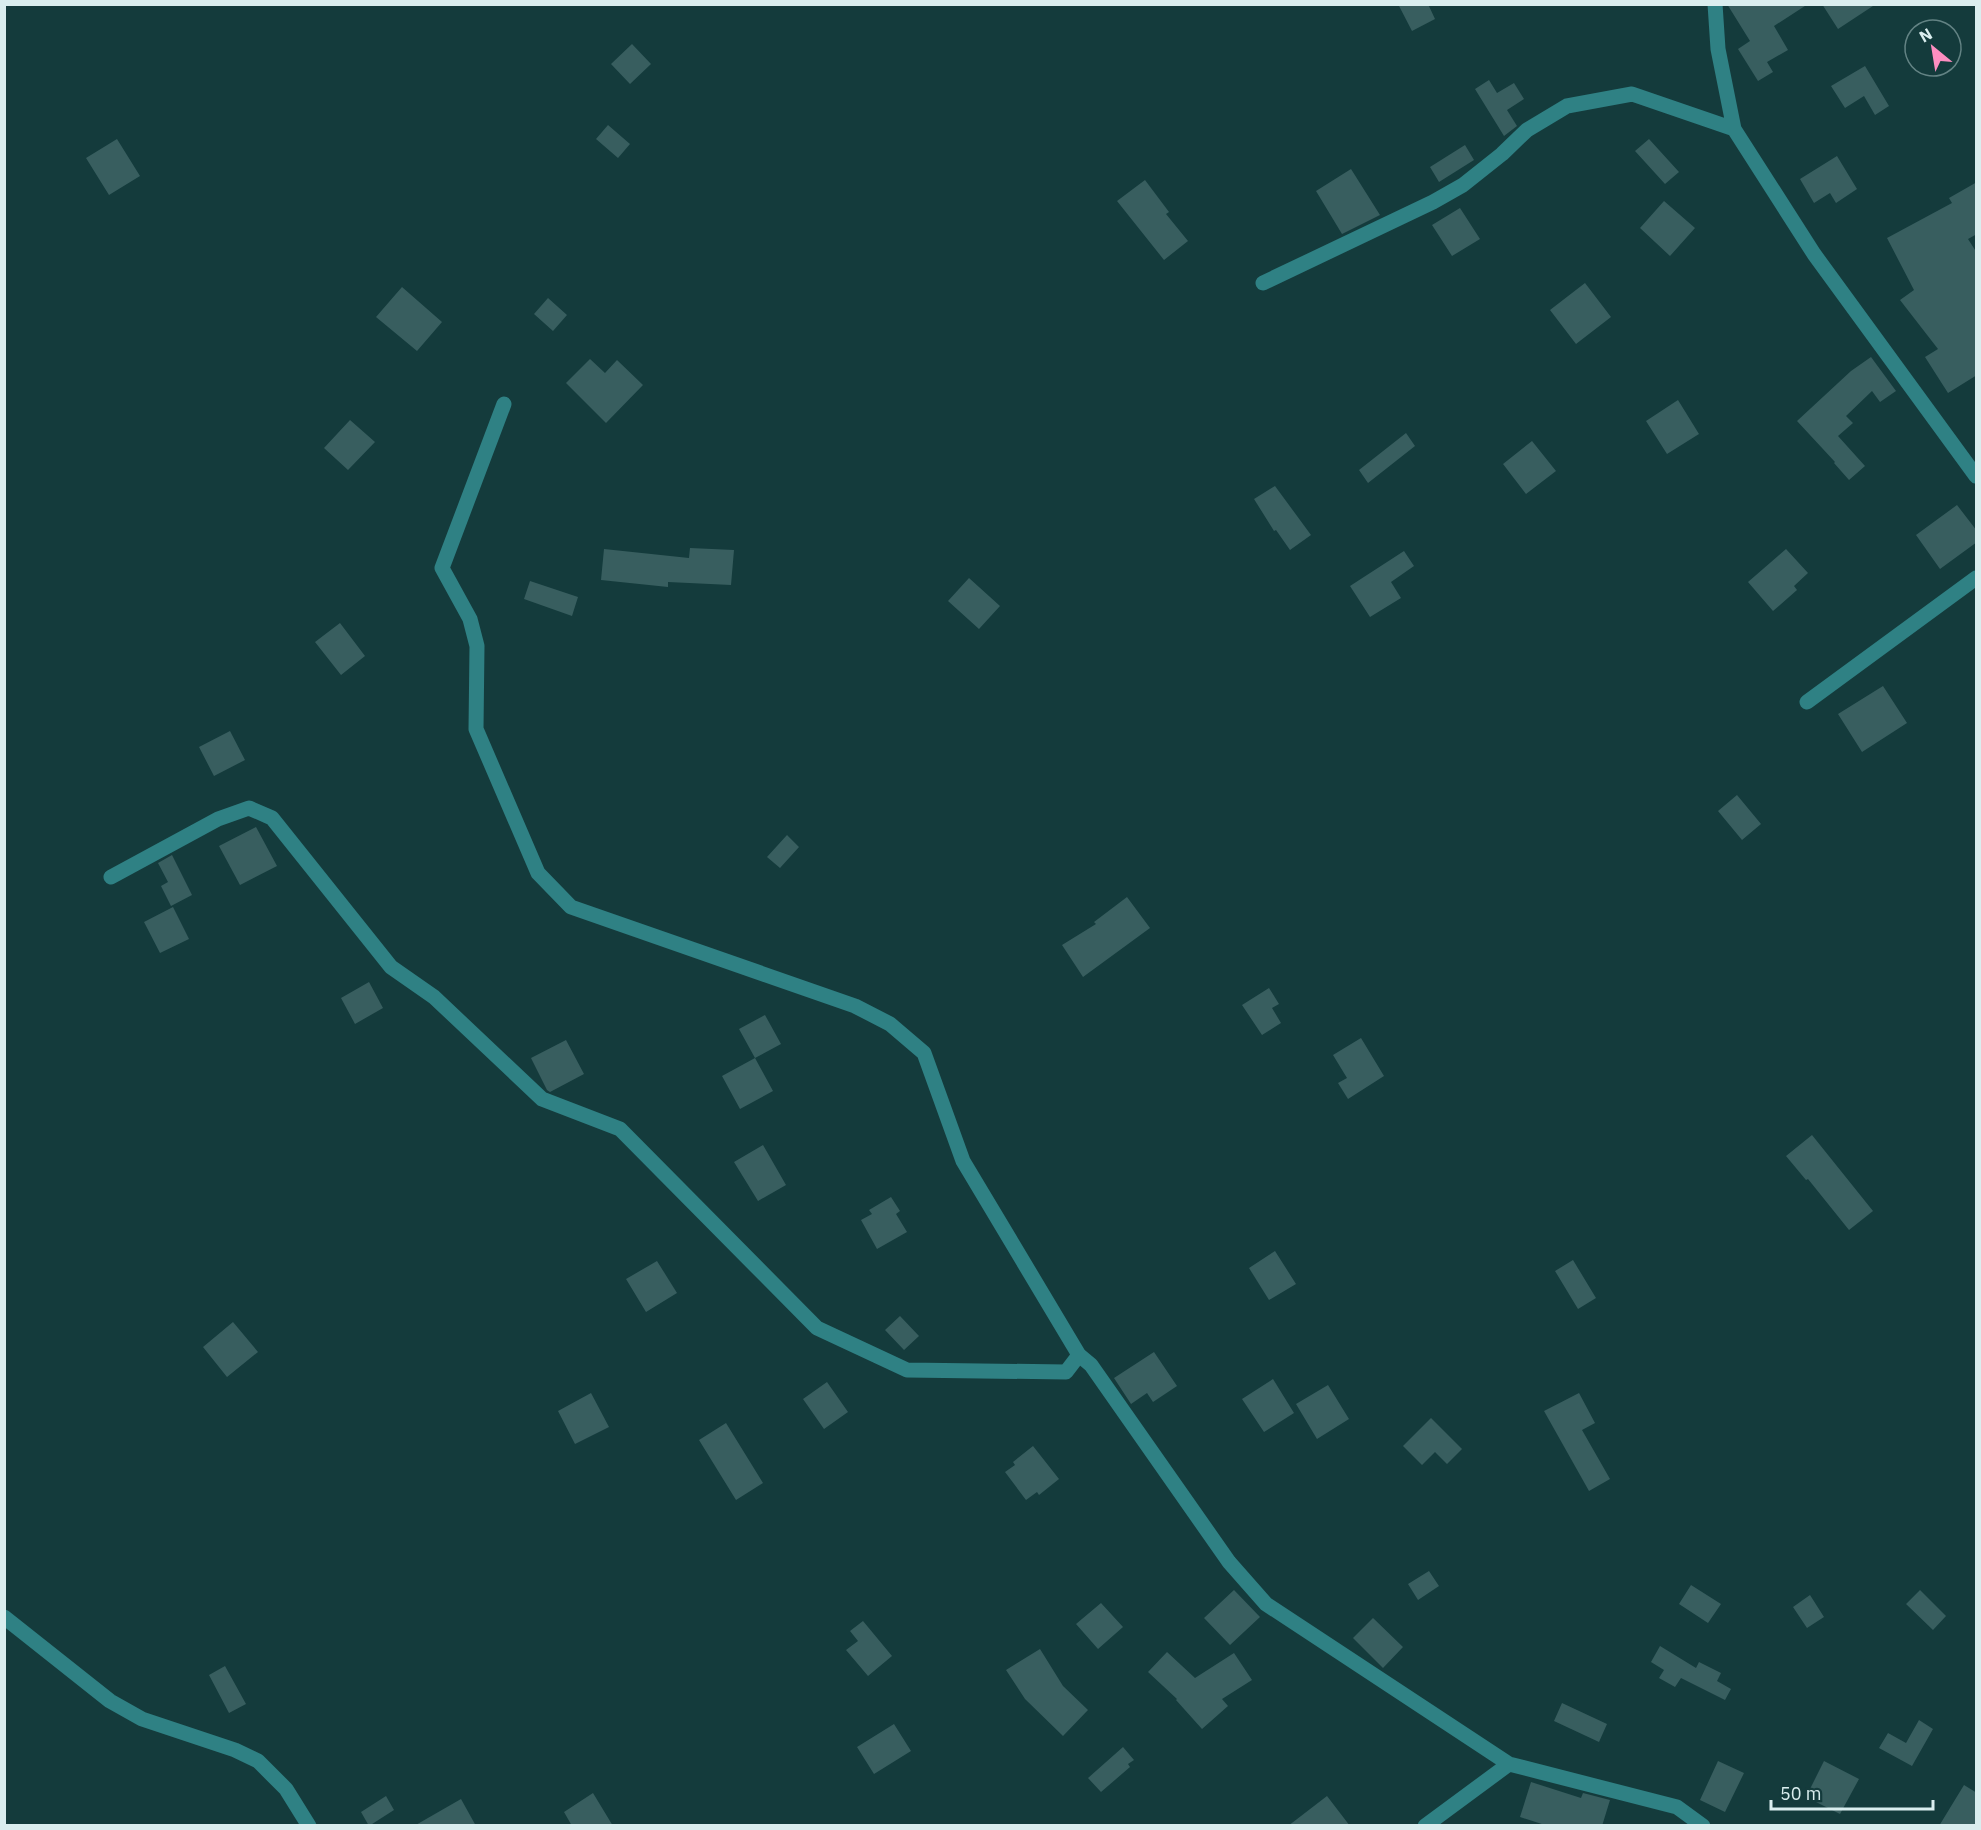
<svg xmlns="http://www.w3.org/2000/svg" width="1981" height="1830" font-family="'IBM Plex Sans',sans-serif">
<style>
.building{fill:#385e5f}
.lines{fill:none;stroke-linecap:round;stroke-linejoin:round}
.minor{stroke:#2f8184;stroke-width:15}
</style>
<rect width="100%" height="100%" fill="#143b3c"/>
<path class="building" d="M1398 4H1428L1435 19 1412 31Z
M1727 4H1808L1774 26 1788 50 1767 62 1773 72 1758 81 1738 49 1750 41Z
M1822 4H1876L1838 29Z
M632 44 651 64 630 84 611 64Z
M1865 66 1889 106 1875 115 1864 96 1845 108 1831 86Z
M1489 80 1497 93 1514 83 1524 99 1507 110 1517 126 1504 136 1475 89Z
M608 125 630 144 618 158 596 139Z
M117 139 140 176 109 195 86 158Z
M1649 139 1679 172 1665 184 1635 151Z
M1465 145 1474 160 1439 182 1430 167Z
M1837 156 1857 189 1836 203 1830 193 1814 203 1800 179Z
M1351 169 1380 215 1342 234 1316 191Z
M1145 180 1169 212 1166 214 1188 241 1164 260 1117 201Z
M1977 182V234L1968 239 1977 253V375L1948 393 1925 357 1938 349 1900 300 1914 290 1887 238 1952 203 1949 198Z
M1664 201 1695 228 1670 256 1640 228Z
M1460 208 1480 239 1452 256 1432 225Z
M1585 283 1611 317 1576 344 1550 310Z
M402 287 442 322 417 351 376 317Z
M548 298 567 315 553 331 534 314Z
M1871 357 1896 391 1880 402 1872 391 1846 416 1853 423 1838 436 1865 466 1849 480 1834 463 1835 462 1797 421 1851 371Z
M590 359 605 373 617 360 643 385 606 423 566 383Z
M1678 400 1699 434 1667 454 1646 421Z
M350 420 375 442 348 470 324 448Z
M1406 433 1415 446 1368 483 1359 470Z
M1532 441 1556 471 1526 494 1503 464Z
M1275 486 1311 535 1290 550 1276 530 1274 531 1254 499Z
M1957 505 1977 531V542L1940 569 1916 535Z
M690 548 734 550 731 585 668 582V587L601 580 604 549 689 558Z
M1786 549 1808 573 1794 586 1797 590 1773 611 1748 582Z
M1404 551 1414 566 1391 582 1401 598 1370 617 1350 586Z
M969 578 1000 606 979 629 948 601Z
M530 581 578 597 572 616 524 599Z
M340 623 365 656 341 675 315 642Z
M1883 686 1907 723 1862 752 1838 714Z
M230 731 245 760 214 776 199 747Z
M1737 795 1761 824 1742 840 1718 811Z
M256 827 277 866 240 885 219 846Z
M787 835 799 847 780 868 767 857Z
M172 855 192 895 171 906 161 886 168 882 158 863Z
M1127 897 1150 928 1083 977 1062 945 1096 924 1094 922Z
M173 907 189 939 160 953 144 922Z
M369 982 383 1008 355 1024 341 998Z
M1269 988 1279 1004 1272 1008 1281 1023 1262 1035 1242 1005Z
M765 1015 781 1044 755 1058 739 1029Z
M1361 1038 1384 1076 1348 1099 1338 1083 1347 1078 1333 1055Z
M566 1040 584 1074 550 1092 547 1090 531 1058Z
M755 1058 773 1091 740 1109 722 1076Z
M1812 1135 1873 1211 1849 1230 1808 1179 1806 1180 1786 1156Z
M763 1145 786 1185 758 1201 734 1162Z
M891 1197 900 1211 896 1214 907 1232 877 1249 861 1220 872 1214 869 1210Z
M1275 1251 1296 1284 1269 1300 1249 1268Z
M1573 1260 1596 1298 1578 1309 1555 1271Z
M657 1261 677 1293 646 1312 626 1279Z
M900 1316 919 1336 904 1350 885 1330Z
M233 1322 258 1352 227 1377 203 1347Z
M1154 1352 1177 1386 1153 1402 1147 1393 1131 1404 1114 1378Z
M1273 1379 1294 1413 1264 1432 1242 1399Z
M827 1382 848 1412 824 1429 803 1399Z
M1328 1385 1349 1419 1317 1439 1296 1404Z
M591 1393 609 1427 575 1444 558 1411Z
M1579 1393 1595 1423 1582 1430 1610 1479 1589 1491 1544 1411Z
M1431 1418 1462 1449 1447 1464 1435 1452 1422 1465 1403 1446Z
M726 1423 763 1483 736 1500 699 1440Z
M1033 1446 1059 1479 1039 1495 1037 1492 1026 1500 1005 1472 1015 1465 1013 1462Z
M1429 1571 1439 1586 1418 1600 1408 1584Z
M1691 1585 1721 1604 1708 1623 1679 1604Z
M1234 1590 1260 1617 1230 1645 1204 1618Z
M1920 1590 1946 1616 1933 1630 1906 1604Z
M1810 1595 1824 1617 1807 1628 1793 1607Z
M1101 1603 1123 1627 1098 1649 1076 1624Z
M1373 1618 1403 1647 1383 1668 1353 1638Z
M863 1621 892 1656 868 1676 846 1650 858 1641 850 1631Z
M1660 1646 1696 1668 1699 1662 1721 1673 1717 1681 1731 1689 1725 1700 1681 1678 1675 1687 1659 1678 1664 1670 1651 1662Z
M1040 1649 1063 1686 1088 1710 1063 1736 1025 1699 1006 1670Z
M1167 1652 1195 1678 1234 1653 1252 1680 1222 1699 1228 1706 1202 1729 1176 1700 1177 1699 1148 1672Z
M225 1666 246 1704 229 1713 209 1675Z
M1562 1703 1607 1724 1599 1742 1554 1721Z
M1919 1720 1933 1729 1912 1766 1879 1748 1888 1733 1906 1743Z
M894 1724 911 1751 874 1774 857 1747Z
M1123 1747 1134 1760 1128 1764 1130 1767 1101 1792 1088 1778Z
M1718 1761 1744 1773 1725 1812 1700 1800Z
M1824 1761 1859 1779 1840 1814 1806 1797Z
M1531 1782 1581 1798 1583 1793 1610 1800 1602 1826H1548L1520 1817Z
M1964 1785 1977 1793V1826H1939Z
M593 1793 613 1826H572L564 1812Z
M386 1796 394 1810 369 1826 361 1812Z
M1327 1796 1350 1826H1288Z
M461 1799 476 1826H414Z"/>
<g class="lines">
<path class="minor" d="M1715 4 1718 49 1734 129 1814 254 1976 476
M1263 283 1433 202 1463 185 1502 154 1527 130 1567 106 1632 94 1734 129
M504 404 442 568 470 619 477 646 476 729 538 873 571 907 855 1006 890 1024 924 1053 963 1161 1079 1355 1091 1365 1229 1562 1266 1604 1509 1764 1677 1807 1703 1826
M1807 702 1976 578
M111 877 218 819 249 808 272 818 391 967 434 997 542 1099 620 1129 817 1328 907 1370 1066 1372 1079 1355
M4 1617 110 1701 142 1719 235 1750 258 1761 286 1789 309 1826
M1425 1826 1509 1764"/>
</g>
<rect width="1981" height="1830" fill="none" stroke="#daeeef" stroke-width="12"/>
<g transform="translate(1933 48) rotate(330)"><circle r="28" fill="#143b3c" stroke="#638384" stroke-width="1.5"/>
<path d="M0-4.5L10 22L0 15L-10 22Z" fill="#fd8ec0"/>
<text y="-9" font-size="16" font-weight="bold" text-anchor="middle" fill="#daeeef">N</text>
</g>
<path d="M1771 1800v9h162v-9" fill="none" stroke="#daeeef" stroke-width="3"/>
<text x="1780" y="1800" font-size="18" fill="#daeeef" stroke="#143b3c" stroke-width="4.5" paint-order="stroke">50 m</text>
</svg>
